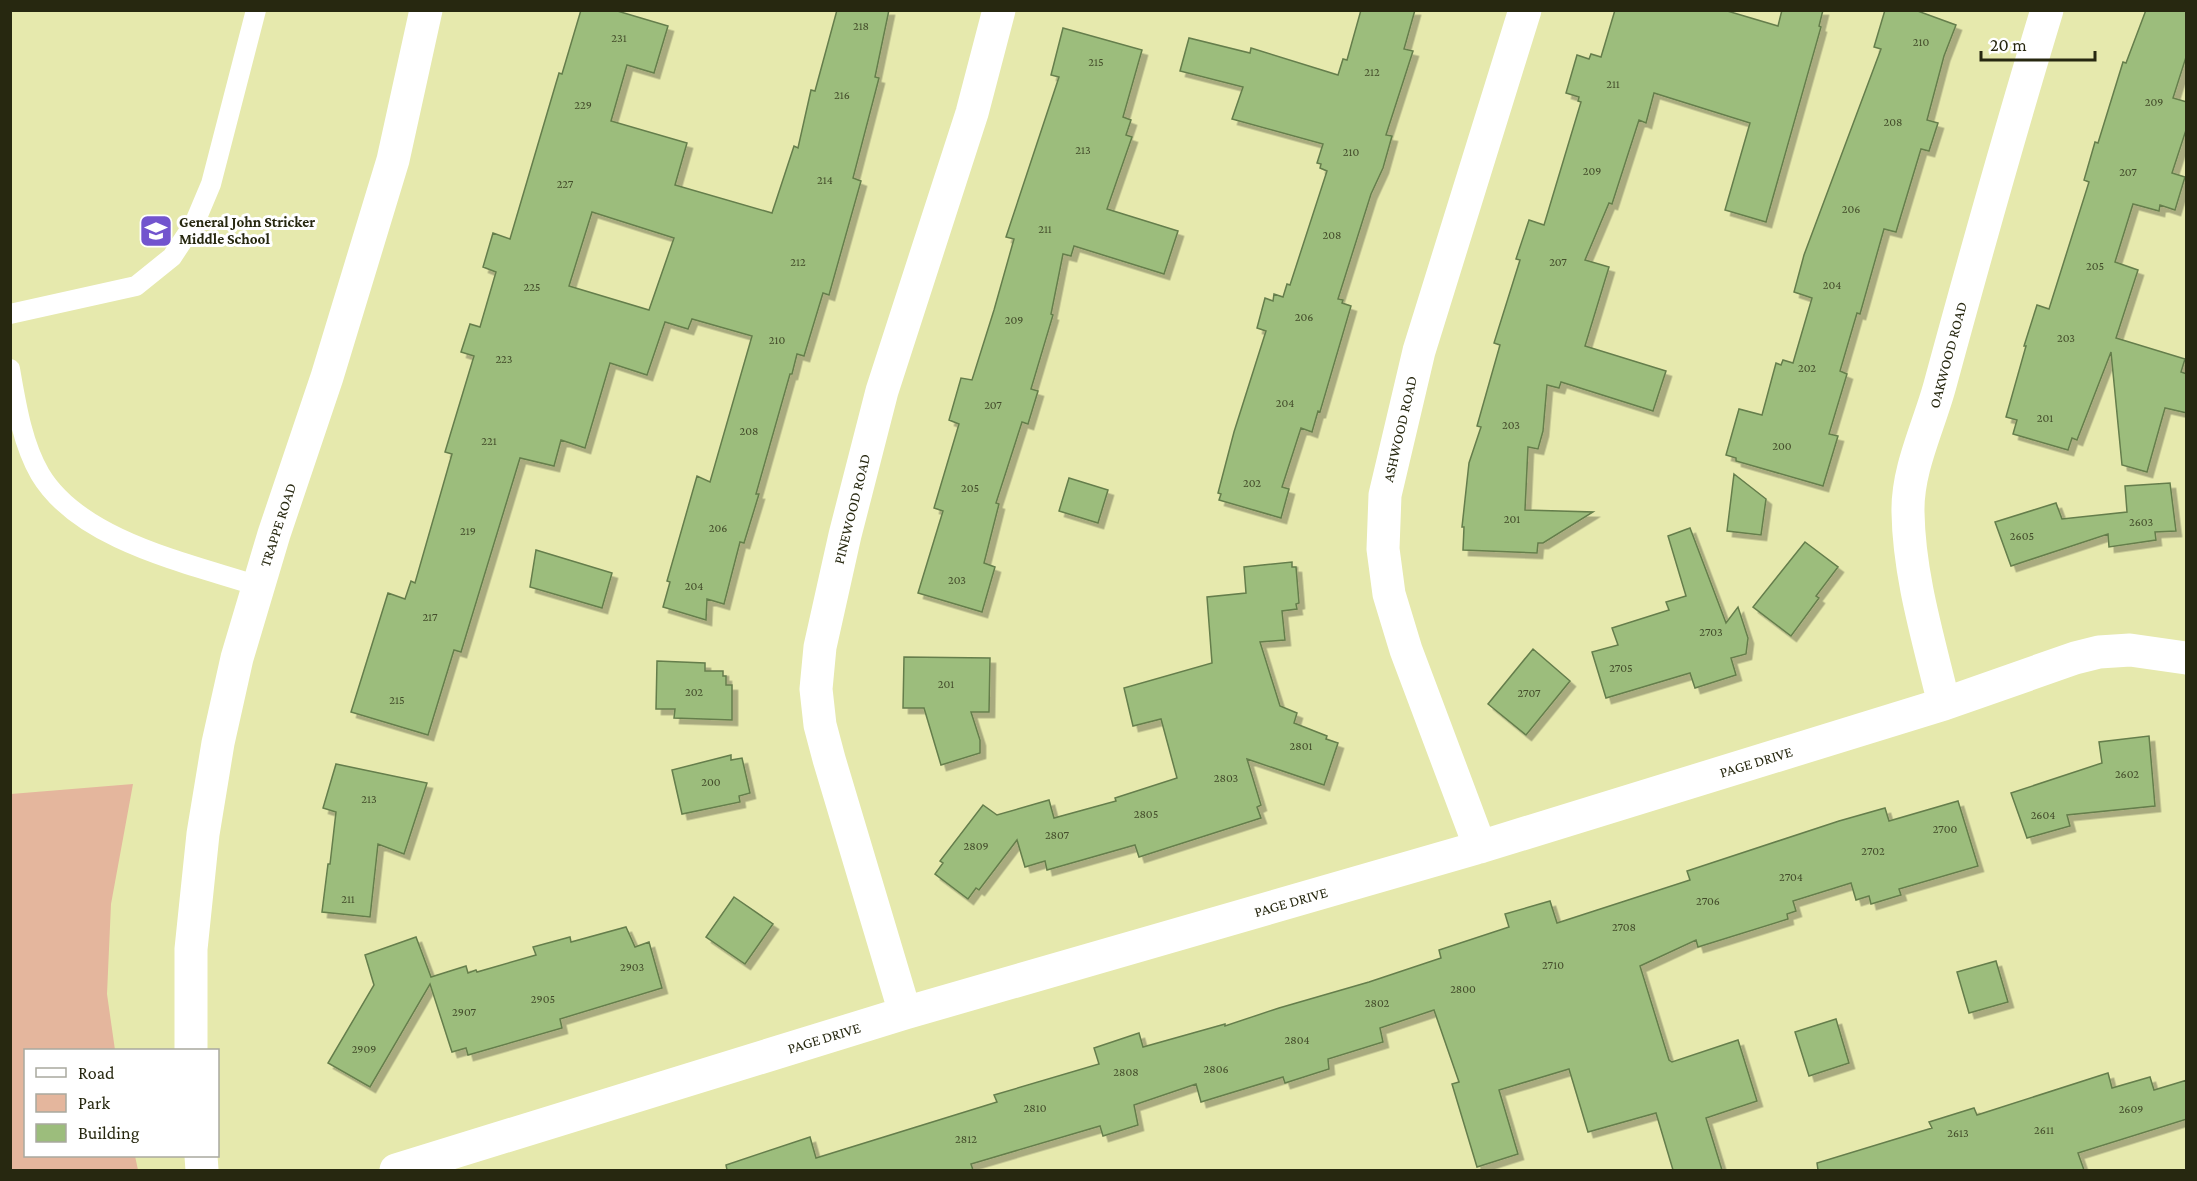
<svg xmlns="http://www.w3.org/2000/svg" width="2197" height="1181" font-family="'Crimson Pro',serif">
<style>
.green{fill:#e4b69d}
.building{fill:#9cbd7c;stroke:#657e4c;stroke-width:1.5;fill-rule:evenodd;filter:url(#shadow)}
.lines{fill:none;stroke-linecap:round;stroke-linejoin:round}
.lane{stroke:#fff;stroke-width:20}
.street{stroke:#fff;stroke-width:33}
.secondary{stroke:#fff;stroke-width:33}
.labels{text-anchor:middle;dominant-baseline:central;stroke-width:6;stroke-linejoin:round;paint-order:stroke}
.number-label{font-size:12px;fill:#444d2b}
.poi-label{font-size:15px;font-weight:bold;fill:#272810;stroke:#fff;text-anchor:start}
.street-label{font-size:15px;fill:#272810;stroke:#fff}
</style>
<defs>
<filter id="shadow"><feDropShadow dx="5.5" dy="5.5" stdDeviation="0" flood-color="#0004"/></filter>
</defs>
<rect width="100%" height="100%" fill="#e6e9ad"/>
<path class="green" d="M133 784 111 904 107 994 115 1050H26V1156H135L138 1170H11V794Z"/>
<path class="building" d="M581 10H614L668 26 654 73 627 65 611 121 687 143 675 185 772 213 794 146 798 148 811 90 815 91 837 10H889L875 77 879 78 853 178 861 181 829 295 823 293 804 356 797 354 792 374H790L756 494H759L744 543 740 542 724 604 707 599 706 620 663 607 670 582 667 581 697 476 710 482 752 336 692 319 688 329 665 322 647 375 610 363 585 448 561 440 554 466 520 458 461 652 454 650 428 735 351 712 388 593 405 599 411 581 415 583 452 454 445 452 474 356 461 352 470 324 480 327 496 272 483 267 493 233 510 239 559 73 562 74ZM592 212 674 238 649 310 569 286Z
M1361 10H1415L1404 49 1413 51 1386 135 1392 136 1383 168 1371 194 1338 299 1343 300 1342 303 1351 306 1320 412 1318 411 1312 432 1301 428 1282 487 1289 489 1281 518 1219 500 1221 494 1218 493 1234 432 1266 331 1257 328 1265 298 1273 301 1274 294 1283 297 1287 284 1290 285 1327 171 1320 168 1321 164 1317 163 1323 144 1232 119 1243 87 1180 71 1189 38 1250 53 1251 48 1338 75 1343 59 1347 60Z
M1615 10H1724L1778 26 1782 10H1823L1819 26 1821 27 1766 222 1725 210 1750 123 1654 93 1646 123 1639 120 1612 204 1609 203 1585 260 1609 267 1585 346 1666 371 1653 411 1561 382 1559 388 1547 385 1543 431 1538 449 1528 447 1525 510 1593 512 1543 543H1538L1537 553 1463 550 1464 527H1462L1469 463 1481 427 1477 426 1500 345 1494 343 1520 260 1516 259 1529 220 1544 225 1581 102 1578 101 1579 97 1566 93 1577 55 1589 59 1591 54 1601 57Z
M1885 10H1915L1956 25 1944 56 1927 120 1938 123 1929 151 1921 149 1896 232 1884 229 1860 314 1857 313 1840 371 1847 374 1829 434 1838 436 1823 486 1736 461V458L1726 455 1739 409 1762 415 1776 363 1781 365 1783 360 1793 363 1812 298 1794 292 1804 255 1881 49 1874 47Z
M2146 10H2187V54L2173 98 2187 102V127L2172 173 2185 177 2175 210 2160 205 2159 211 2133 204 2115 262 2138 270 2116 338 2185 359 2181 372 2187 374V413L2165 408 2147 472 2122 465 2111 352 2077 440 2072 438 2068 450 2013 434 2017 420 2006 417 2026 346H2024L2037 305 2049 309 2089 182 2084 180 2095 142 2098 143 2123 62 2126 63Z
M1063 28 1142 50 1123 117 1131 120 1126 135 1132 137 1107 209 1178 231 1164 274 1074 246 1071 256 1063 254 1051 314 1053 315 1031 389 1038 391 1028 424 1022 422 996 503 999 504 984 563 995 567 982 612 918 593 943 511 934 508 959 424 949 420 961 378 972 380 994 310 1014 239 1006 237 1059 77 1051 75Z
M1734 474 1766 499 1761 535 1727 531Z
M1069 478 1108 490 1098 523 1059 511Z
M2170 483 2176 531 2155 532 2156 540 2109 547 2108 534 2011 566 1995 522 2056 503 2062 519 2127 512 2125 486Z
M1690 528 1726 623 1738 607 1748 638 1746 654 1731 658 1736 675 1695 688 1690 673 1606 698 1592 652 1618 645 1612 628 1669 610 1666 602 1686 596 1668 536Z
M1805 542 1838 567 1816 596 1819 598 1791 636 1753 607Z
M536 550 612 573 602 608 530 587Z
M1292 562V567H1296L1299 603 1296 604 1297 609 1282 611 1285 640 1260 642 1280 706 1297 713 1294 723 1327 736 1326 739 1338 743 1324 785 1247 759 1261 805 1257 807 1261 818 1139 857 1135 845 1047 870 1045 861 1025 867 1017 840 979 890 976 888 968 899 935 874 943 863 940 861 983 805 997 815 1049 800 1054 818 1116 801 1115 798 1177 778 1161 719 1133 726 1124 688 1212 663 1207 597 1246 593 1244 567Z
M1533 649 1570 681 1526 735 1488 704Z
M904 657 990 658 989 712H971L980 740V753L941 765 924 708H903Z
M657 661 705 663V671H723V676H726V685H732V720L674 718 675 709H656Z
M2149 736 2155 806 2067 815 2070 826 2027 838 2011 793 2102 763 2099 742Z
M731 755V760L742 758 750 793 739 796 740 802 682 814 672 770Z
M336 764 427 783 404 854 378 844 370 917 322 912 328 864H330L336 812 323 808Z
M1958 801 1978 866 1899 889 1901 895 1871 904 1869 896 1856 900 1851 883 1793 901 1796 911 1787 914 1788 919 1698 947 1696 940 1640 966 1669 1060 1672 1062 1738 1040 1757 1101 1706 1118 1722 1170H1673L1656 1113 1588 1132 1569 1069 1499 1090 1518 1154 1477 1167 1452 1084 1459 1082 1434 1010 1380 1028 1383 1042 1328 1059 1329 1069 1285 1083 1283 1077 1201 1102 1196 1084 1134 1105 1138 1125 1103 1136 1100 1126 971 1164 973 1170H727L726 1165 810 1137 816 1158 997 1102 994 1095 1099 1064 1094 1048 1139 1033 1143 1047 1225 1024V1026L1279 1008 1369 982 1441 958 1439 950 1509 927 1505 914 1550 901 1557 923 1690 880 1687 871 1839 821 1885 808 1889 821Z
M734 897 773 924 745 964 706 937Z
M626 927 635 947 649 942 662 988 560 1019 562 1028 468 1055 466 1048 452 1052 430 984 370 1087 328 1063 374 985 365 955 416 937 431 977 466 966 468 973 476 970 477 972 536 955 533 947 570 937 571 942Z
M1996 961 2008 1002 1969 1013 1957 972Z
M1836 1019 1849 1063 1809 1076 1795 1032Z
M2108 1073 2112 1088 2150 1077 2154 1090 2187 1080V1119L2078 1153 2084 1170H1818L1817 1163 1932 1128 1929 1122 1974 1108 1977 1115Z"/>
<g class="lines">
<path class="lane" d="M10 314 136 286 172 257 195 222 211 184 256 10
M10 369C16 403 22 443 40 474 80 541 188 563 258 586"/>
<path class="street" d="M1944 704C1929 641 1909 577 1908 512 1907 469 1929 426 1940 385 1974 260 2009 135 2047 10
M1480 847 1406 650 1389 594 1383 549 1385 495 1419 351 1525 10
M905 1013 829 759 820 725 816 689 820 647 845 535 882 391 972 113 999 10
M396 1170 905 1013 1480 847 1944 704 2075 658 2099 652 2130 650 2186 658"/>
<path class="secondary" d="M191 1050V949L203 834 218 743 237 658 274 534 327 377 393 160 426 10
M201 1156 202 1170"/>
</g>
<defs>
<symbol id="school-square" viewBox="-11 -11 22 22"><rect x="-9" y="-9" width="18" height="18" rx="4" fill="#7254ce" stroke="#fff"/><path d="M0-5L7-2L0 1L-7-2ZM-4 1L0 2.5L4 1V4Q0 6-4 4Z" fill="#fff"/></symbol>
</defs>
<g fill-rule="evenodd">
<use href="#school-square" x="137" y="212" width="38" height="38"/>
</g>
<g class="labels">
<g class="number-label">
<text x="861" y="26">218</text>
<text x="619" y="38">231</text>
<text x="1921" y="42">210</text>
<text x="1096" y="62">215</text>
<text x="1372" y="72">212</text>
<text x="1613" y="84">211</text>
<text x="842" y="95">216</text>
<text x="2154" y="102">209</text>
<text x="583" y="105">229</text>
<text x="1893" y="122">208</text>
<text x="1083" y="150">213</text>
<text x="1351" y="152">210</text>
<text x="1592" y="171">209</text>
<text x="2128" y="172">207</text>
<text x="825" y="180">214</text>
<text x="565" y="184">227</text>
<text x="1851" y="209">206</text>
<text x="1045" y="229">211</text>
<text x="1332" y="235">208</text>
<text x="798" y="262">212</text>
<text x="1558" y="262">207</text>
<text x="2095" y="266">205</text>
<text x="1832" y="285">204</text>
<text x="532" y="287">225</text>
<text x="1304" y="317">206</text>
<text x="1014" y="320">209</text>
<text x="2066" y="338">203</text>
<text x="777" y="340">210</text>
<text x="504" y="359">223</text>
<text x="1807" y="368">202</text>
<text x="1285" y="403">204</text>
<text x="993" y="405">207</text>
<text x="2045" y="418">201</text>
<text x="1511" y="425">203</text>
<text x="749" y="431">208</text>
<text x="489" y="441">221</text>
<text x="1782" y="446">200</text>
<text x="1252" y="483">202</text>
<text x="970" y="488">205</text>
<text x="1512" y="519">201</text>
<text x="2141" y="522">2603</text>
<text x="718" y="528">206</text>
<text x="468" y="531">219</text>
<text x="2022" y="536">2605</text>
<text x="957" y="580">203</text>
<text x="694" y="586">204</text>
<text x="430" y="617">217</text>
<text x="1711" y="632">2703</text>
<text x="1621" y="668">2705</text>
<text x="946" y="684">201</text>
<text x="694" y="692">202</text>
<text x="1529" y="693">2707</text>
<text x="397" y="700">215</text>
<text x="1301" y="746">2801</text>
<text x="2127" y="774">2602</text>
<text x="1226" y="778">2803</text>
<text x="711" y="782">200</text>
<text x="369" y="799">213</text>
<text x="1146" y="814">2805</text>
<text x="2043" y="815">2604</text>
<text x="1945" y="829">2700</text>
<text x="1057" y="835">2807</text>
<text x="976" y="846">2809</text>
<text x="1873" y="851">2702</text>
<text x="1791" y="877">2704</text>
<text x="348" y="899">211</text>
<text x="1708" y="901">2706</text>
<text x="1624" y="927">2708</text>
<text x="1553" y="965">2710</text>
<text x="632" y="967">2903</text>
<text x="1463" y="989">2800</text>
<text x="543" y="999">2905</text>
<text x="1377" y="1003">2802</text>
<text x="464" y="1012">2907</text>
<text x="1297" y="1040">2804</text>
<text x="364" y="1049">2909</text>
<text x="1216" y="1069">2806</text>
<text x="1126" y="1072">2808</text>
<text x="1035" y="1108">2810</text>
<text x="2131" y="1109">2609</text>
<text x="2044" y="1130">2611</text>
<text x="1958" y="1133">2613</text>
<text x="966" y="1139">2812</text>
</g>
<g class="poi-label">
<text x="179" y="222">General John Stricker<tspan x="179" dy="17">Middle School</tspan></text>
</g>
<g class="street-label">
<text transform="translate(1948 355) rotate(-75)">OAKWOOD ROAD</text>
<text transform="translate(1400 429) rotate(-77)">ASHWOOD ROAD</text>
<text transform="translate(852 509) rotate(-76)">PINEWOOD ROAD</text>
<text transform="translate(278 525) rotate(-72)">TRAPPE ROAD</text>
<text transform="translate(1756 762) rotate(-17)">PAGE DRIVE</text>
<text transform="translate(1291 902) rotate(-16)">PAGE DRIVE</text>
<text transform="translate(824 1038) rotate(-17)">PAGE DRIVE</text>
</g>
</g>
<rect width="2197" height="1181" fill="none" stroke="#272810" stroke-width="24"/>
<rect x="24" y="1049" width="195" height="108" fill="#ffffff" stroke="#a9a99f" stroke-width="1.5"/>
<rect x="36" y="1068" width="30" height="9" fill="#ffffff" stroke="#a9a99f" stroke-width="1.5"/>
<text x="78" y="1079" font-size="18" fill="#272810">Road</text>
<rect x="36" y="1094" width="30" height="18" fill="#e4b69d" stroke="#a9a99f" stroke-width="1.5"/>
<text x="78" y="1109" font-size="18" fill="#272810">Park</text>
<rect x="36" y="1124" width="30" height="18" fill="#9cbd7c" stroke="#a9a99f" stroke-width="1.5"/>
<text x="78" y="1139" font-size="18" fill="#272810">Building</text>
<path d="M1981 51v9h114v-9" fill="none" stroke="#272810" stroke-width="3"/>
<text x="1990" y="51" font-size="18" fill="#272810" stroke="#ffffff" stroke-width="4.5" paint-order="stroke">20 m</text>
</svg>
